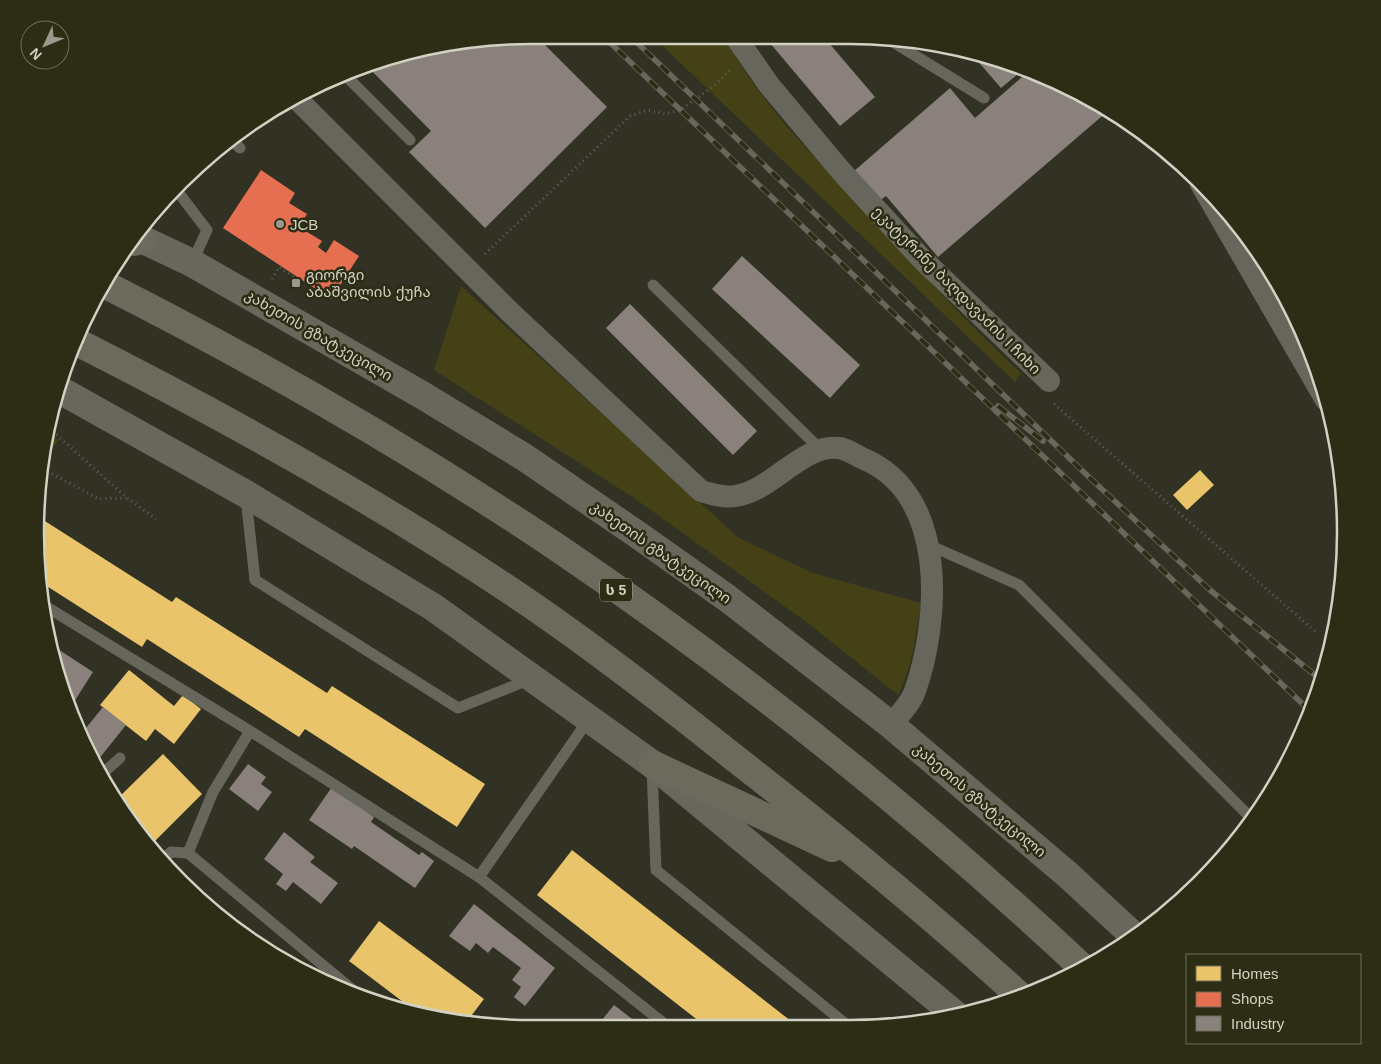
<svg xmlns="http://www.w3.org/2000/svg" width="1381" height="1064" font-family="Helvetica,'Noto Sans Georgian',sans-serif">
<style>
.green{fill:#444116}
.homes{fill:#e9c46a}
.shops{fill:#e76f51}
.industry{fill:#8a817c}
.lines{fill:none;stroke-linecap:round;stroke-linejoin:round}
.path{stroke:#616158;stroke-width:3;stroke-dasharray:1 4;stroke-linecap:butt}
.lane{stroke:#66665c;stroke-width:11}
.street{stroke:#66665c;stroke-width:22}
.secondary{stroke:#67675b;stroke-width:28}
.highway{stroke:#6b6b5d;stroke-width:28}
.rail-casing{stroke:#67675c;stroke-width:5.5}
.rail{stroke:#2d2c14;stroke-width:4;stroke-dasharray:11;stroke-linecap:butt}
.poi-dot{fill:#9a9a8c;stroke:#2d2c14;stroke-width:2}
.labels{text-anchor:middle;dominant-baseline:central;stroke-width:5;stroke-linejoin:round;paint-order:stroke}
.shield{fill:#2d2c14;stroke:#a0a08f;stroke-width:1}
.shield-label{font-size:14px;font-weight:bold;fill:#d2d2c4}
.poi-label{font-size:15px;fill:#d2d2c4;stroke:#2d2c14;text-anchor:start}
.street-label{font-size:15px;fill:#d2d2c4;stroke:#2d2c14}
.rim{fill:none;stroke:#d2d2c4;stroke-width:2.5}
</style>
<rect width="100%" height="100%" fill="#313124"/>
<path class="green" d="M651 35 724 36C759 103 815 157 866 212 917 267 966 323 1021 373L1015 382Z
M461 286 739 538 813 573 921 603C916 635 913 666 898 695L809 624 634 498 434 370Z
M48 434 59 440 45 458Z"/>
<path class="homes" d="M1200 470 1214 485 1187 510 1173 495Z
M37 516 172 602 176 597 327 693 332 686 485 784 457 827 305 729 299 737 147 639 142 647 42 583 35 532Z
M129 670 174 706 183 695 201 709 174 744 155 729 146 741 100 705Z
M163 754 202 794 150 846 115 801Z
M572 850 796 1025H704L537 895Z
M379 921 484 999 465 1024 415 1011 349 961Z"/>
<path class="shops" d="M261 170 295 193 289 203 307 214 299 227 322 241 318 247 326 253 334 240 359 256 331 299 223 228Z"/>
<path class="industry" d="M535 35 607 107 485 228 409 152 431 131 368 67 403 52Z
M764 36H823L875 97 840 126Z
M969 51 978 52 1024 69 1001 88Z
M1029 71 1069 86 1108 111 938 257 886 196 878 202 853 172 950 88 975 118Z
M742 256 860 365 830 398 712 289Z
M630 304 757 431 733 455 606 328Z
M50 644 93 672 72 705 68 703 52 661Z
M103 707 126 725 94 765 86 752 74 719 86 728Z
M248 764 266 777 261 784 272 792 258 811 229 789Z
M332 787 374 817 371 822 419 855 422 852 434 861 415 888 354 846 352 849 309 820Z
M284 832 315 857 310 862 338 883 321 904 293 882 286 891 276 884 283 874 264 859Z
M474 904 555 968 525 1006 514 997 521 987 512 980 521 968 493 947 488 953 476 943 470 951 449 936Z
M614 1005 640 1025H598Z"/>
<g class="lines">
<path class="path" d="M485 254 630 116 648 110 665 114 680 110 715 85 730 70
M272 279 279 267 304 284
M1054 404 1317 633
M49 428 127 498 156 519
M43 469 99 499 126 498"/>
<path class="lane" d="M885 37 984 98
M346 76 410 140
M232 141 240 148
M175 188 207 230 192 263
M653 285 821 450
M246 498 255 580 458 708 531 679
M929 545 1019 585 1253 820
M45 606 250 731 479 877 666 1025
M250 731 213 792 188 853 360 996
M652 768 656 870 847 1025
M100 776 120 758
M162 860 171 852 188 853
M479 877 589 719"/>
<path class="street" d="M735 36 769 85 841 171 920 257 1049 381
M295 97 510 312 701 491C712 494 724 498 735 496 771 492 803 443 839 448 847 449 857 456 864 459 948 495 940 619 915 691 911 703 899 715 891 725
M1201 184 1326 400"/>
<path class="secondary" d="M137 237 192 263 422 395 524 457 638 535 727 598 891 725 1068 875 1135 937
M58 389 246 494 433 607 652 764 956 1015"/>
<path class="highway" d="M134 242 142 240
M102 283C258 362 410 449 555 546 741 672 918 814 1082 967
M77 342C233 421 388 507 533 606 601 653 667 704 732 756 831 833 928 912 1021 997
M652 764 832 848"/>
<defs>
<path id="rail" d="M602 35 1311 712
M629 35 1090 478 1210 590 1321 680
M998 406 1043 441"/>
</defs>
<use href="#rail" class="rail-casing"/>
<use href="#rail" class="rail"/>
</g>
<g class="poi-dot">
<circle cx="280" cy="224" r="5"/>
<rect x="291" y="278" width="10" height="10" rx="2.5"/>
</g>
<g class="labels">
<rect class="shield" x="600" y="578.5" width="32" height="23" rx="4"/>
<g class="shield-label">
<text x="616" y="590">ს 5</text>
</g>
<g class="poi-label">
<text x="290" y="224">JCB</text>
<text x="306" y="274">გიორგი<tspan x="306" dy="17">აბაშვილის ქუჩა</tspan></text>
</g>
<g class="street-label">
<text transform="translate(957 290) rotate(45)">ეკატერინე ბაღდავაძის I ჩიხი</text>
<text transform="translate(319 335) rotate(30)">კახეთის გზატკეცილი</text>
<text transform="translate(661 552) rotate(35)">კახეთის გზატკეცილი</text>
<text transform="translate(980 800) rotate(40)">კახეთის გზატკეცილი</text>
</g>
</g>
<path d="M0 0H1381V1064H0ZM532 44H849A488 488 0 0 1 1337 532V532A488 488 0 0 1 849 1020H532A488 488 0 0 1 44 532V532A488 488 0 0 1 532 44Z" fill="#2d2c14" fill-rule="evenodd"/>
<path class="rim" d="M532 44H849A488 488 0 0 1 1337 532V532A488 488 0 0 1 849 1020H532A488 488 0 0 1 44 532V532A488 488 0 0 1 532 44Z"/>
<rect x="1186" y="954" width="175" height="90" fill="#2d2c14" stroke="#6f6e5a"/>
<rect x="1196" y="966" width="25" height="15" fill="#e9c46a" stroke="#6f6e5a"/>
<text x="1231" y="979" font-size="15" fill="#d2d2c4">Homes</text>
<rect x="1196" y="992" width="25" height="15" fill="#e76f51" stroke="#6f6e5a"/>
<text x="1231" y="1004" font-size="15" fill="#d2d2c4">Shops</text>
<rect x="1196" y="1016" width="25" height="15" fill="#8a817c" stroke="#6f6e5a"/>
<text x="1231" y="1029" font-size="15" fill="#d2d2c4">Industry</text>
<g transform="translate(45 45) rotate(226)"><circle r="24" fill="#2d2c14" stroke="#6f6e5a"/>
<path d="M0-4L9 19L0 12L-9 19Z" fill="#9a9a8c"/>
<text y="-8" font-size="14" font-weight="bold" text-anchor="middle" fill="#d2d2c4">N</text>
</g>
</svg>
